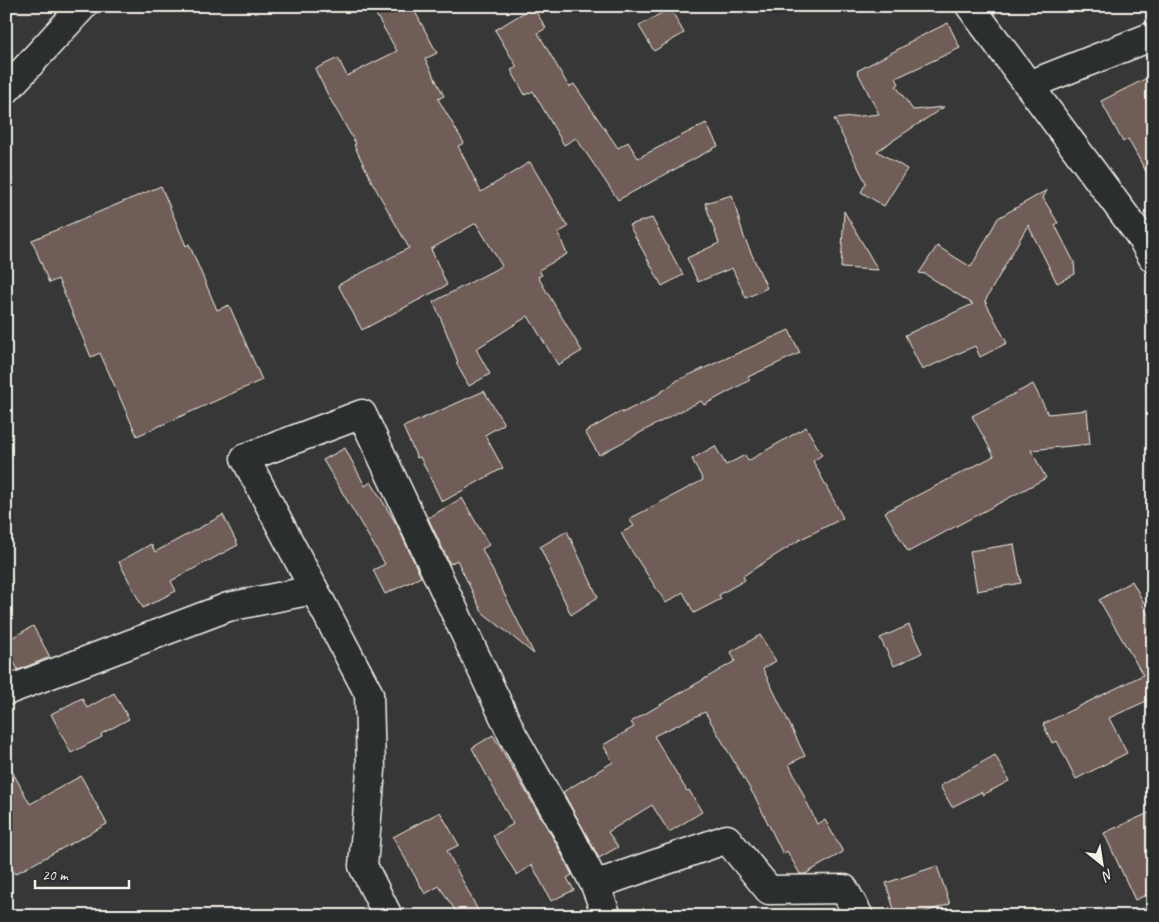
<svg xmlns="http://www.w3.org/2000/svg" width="1159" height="922" font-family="Caveat,sans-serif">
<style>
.building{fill:#6f5d59;stroke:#f4f1e8}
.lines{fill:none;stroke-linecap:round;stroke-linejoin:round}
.minor-casing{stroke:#f4f1e8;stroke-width:31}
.minor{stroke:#2a2d2e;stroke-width:28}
</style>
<rect width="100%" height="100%" fill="#383737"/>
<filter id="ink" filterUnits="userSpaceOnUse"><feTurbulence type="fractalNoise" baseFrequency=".02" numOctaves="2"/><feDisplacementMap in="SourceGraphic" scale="10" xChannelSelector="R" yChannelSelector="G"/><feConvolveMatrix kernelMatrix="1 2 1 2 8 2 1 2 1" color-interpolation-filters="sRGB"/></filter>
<g filter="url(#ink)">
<path class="building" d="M371 6H412L437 53 425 59 444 96 438 99 464 143 458 146 481 192 530 162 568 227 558 233 567 254 539 270 542 275 538 277 582 351 558 365 528 316 476 349 490 374 469 386 456 363 458 362 441 319 433 302 502 266 476 223 431 249 447 285 362 330 338 285 409 248 372 182 354 145 356 144 329 97 315 69 338 58 347 76 397 51Z
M533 7 546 28 538 33 569 87 574 84 618 148 628 142 638 158 706 123 718 146 618 200 576 138 564 145 533 91 525 95 511 70 517 67 495 30Z
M670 8 684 33 654 51 639 26Z
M948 23 960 48 896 78 899 84 896 86 913 110 944 107 877 151 907 169 884 206 861 192 866 183 834 119 879 114 857 71 908 44 907 43Z
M1153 75V184L1128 139 1123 142 1101 101Z
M161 186 186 246 189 244 217 310 229 305 262 380 137 436 100 353 91 357 58 279 49 283 32 240Z
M1047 190 1043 198 1058 223 1055 225 1074 262 1075 274 1057 283 1028 225 985 301 1007 343 980 357 975 346 922 370 905 335 973 304 925 274 919 273 937 246 971 267 998 218Z
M732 195 744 237 767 288 746 298 732 268 698 282 687 258 719 243 705 203Z
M844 211 878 270 841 268Z
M652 218 683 275 662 286 629 225Z
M789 330 800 353 748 377 750 380 704 405 701 401 673 415 599 455 585 432 622 411V413L654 397 678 380Z
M1033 384 1048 414 1087 410 1090 444 1031 450 1046 478 908 552 885 512 994 456 972 416Z
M484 391 504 424 485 435 503 468 442 502 420 457 417 458 403 427Z
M806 427 822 455 813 461 843 518 801 539 743 576 745 580 719 595 721 599 694 613 683 592 666 603 629 547 621 533 634 526 629 519 703 480 692 459 715 446 726 465 745 455 748 461Z
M345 448 365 486 371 482 397 525 421 577 385 594 373 570 385 564 323 460Z
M462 498 489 545 482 549 534 654 482 612 457 560 450 564 428 518Z
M223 515 238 545 171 581 176 591 143 608 119 562 151 544 155 552Z
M567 531 598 597 571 615 540 547Z
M1014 544 1021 583 977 591 970 551Z
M1132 581 1144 603 1142 604 1153 624V698L1109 718 1127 753 1076 779 1057 741 1052 743 1043 724 1143 675 1099 600Z
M909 625 922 653 894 666 880 638Z
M33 626 50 657 18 670 6 648V641Z
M760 635 776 661 763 669 805 756 789 764 817 824 825 820 843 852 805 874H800L787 851 783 854 756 799 705 712 654 736 687 791 689 790 702 812 669 832 652 805 608 832 618 847 599 858 563 792 613 762 603 745 634 727 631 722 735 661 731 652Z
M114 693 129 719 101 734 102 737 71 753 51 714 82 698 87 708Z
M493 735 556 843 572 875 567 878 574 890 551 901 532 865 517 875 493 836 513 824 472 748Z
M995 755 1009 781 983 795 981 792 952 807 940 786Z
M6 760 30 804 81 776 107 824 15 874 6 857Z
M1153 811V892L1135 900 1104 833Z
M440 812 459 845 447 851 481 916H459L439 886 425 894 393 837Z
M937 866 950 904 913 916H896L886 883Z"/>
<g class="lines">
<defs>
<path id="minor" d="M970 6 1141 237 1153 258
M1029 85 1153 36
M6 90 83 6
M6 691 228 607 313 590
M388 916 363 866 371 770 369 694 245 458 362 414 513 736 570 836 595 885
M607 916 595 885 727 839 769 890 844 889 859 916"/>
</defs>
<use href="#minor" class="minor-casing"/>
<use href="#minor" class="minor"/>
</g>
</g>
<rect width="1159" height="922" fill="none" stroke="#2a2d2e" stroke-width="25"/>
<rect x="12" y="12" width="1134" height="897" fill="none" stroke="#f4f1e8" stroke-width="2" filter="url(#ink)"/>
<g transform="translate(1102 864) rotate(150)" stroke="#2a2d2e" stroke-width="4" paint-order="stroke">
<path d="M0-4L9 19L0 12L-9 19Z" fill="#f4f1e8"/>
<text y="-8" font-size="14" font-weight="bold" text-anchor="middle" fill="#f4f1e8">N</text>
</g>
<path d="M35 880v8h94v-8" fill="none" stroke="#f4f1e8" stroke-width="2.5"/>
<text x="42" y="880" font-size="15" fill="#f4f1e8" stroke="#2a2d2e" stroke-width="4" paint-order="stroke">20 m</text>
</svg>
